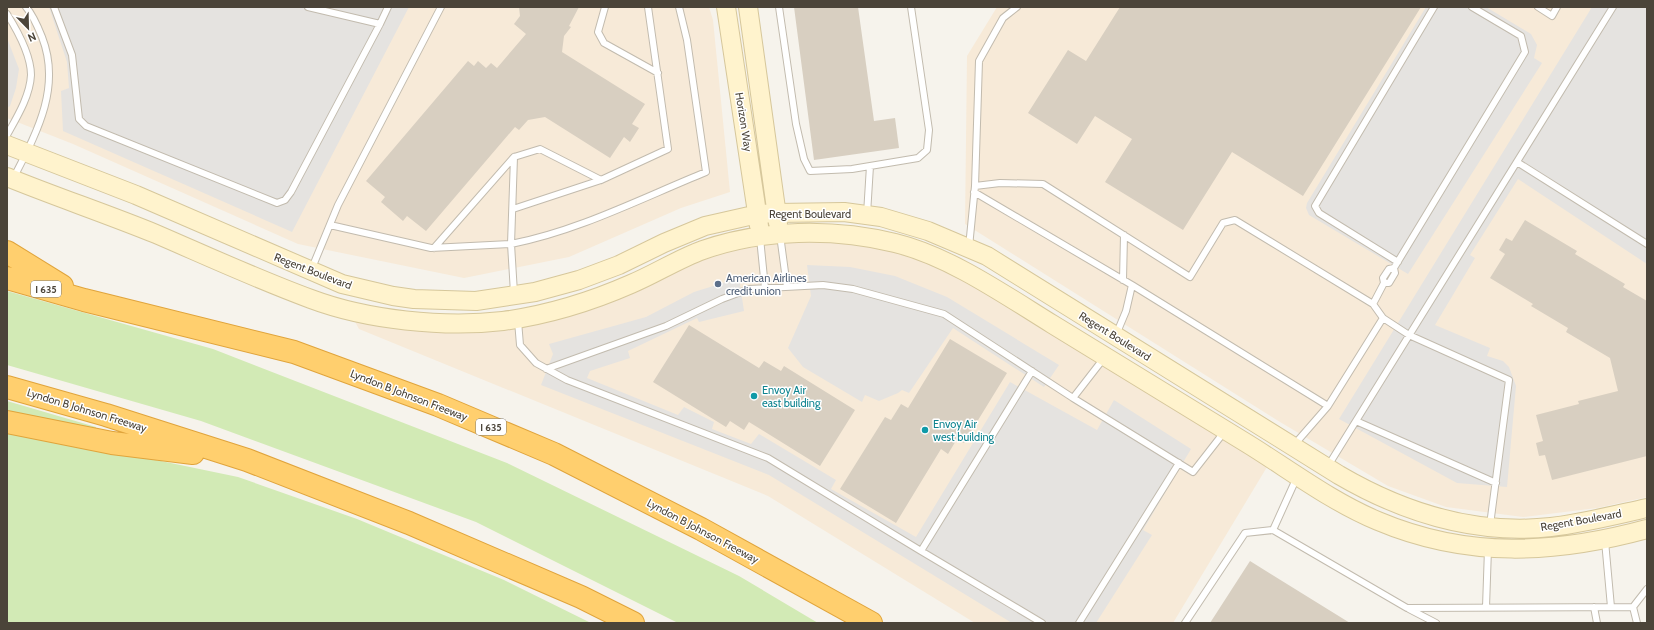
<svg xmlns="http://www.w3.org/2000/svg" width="1654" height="630" font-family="Cabin,sans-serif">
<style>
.commercial{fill:#f7ead8}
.green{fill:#d2eab5}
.parking{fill:#e5e3e0}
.building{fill:#d8cfc1}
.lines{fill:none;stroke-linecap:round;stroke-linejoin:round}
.lane-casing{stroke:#c2bbae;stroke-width:8}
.secondary-casing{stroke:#d6c79b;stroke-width:20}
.highway-casing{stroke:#e0a43c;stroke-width:24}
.lane{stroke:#fff;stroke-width:6}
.secondary{stroke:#fff3cd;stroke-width:18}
.highway{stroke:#ffcf6e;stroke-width:22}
.service-dot{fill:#5c6f8a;stroke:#fff;stroke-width:1.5}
.culture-dot{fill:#0f9aa8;stroke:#fff;stroke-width:1.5}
.labels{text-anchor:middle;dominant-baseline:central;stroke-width:3;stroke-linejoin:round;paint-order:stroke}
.shield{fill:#fff;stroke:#817c74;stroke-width:1}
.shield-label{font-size:10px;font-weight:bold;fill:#4b4439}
.street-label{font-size:11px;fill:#4b4439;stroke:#fff}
.service-label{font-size:11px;fill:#4e5e75;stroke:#fff;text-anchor:start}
.culture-label{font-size:11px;fill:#0d838f;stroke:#fff;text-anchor:start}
</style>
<rect width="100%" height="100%" fill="#f6f3ec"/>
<path class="commercial" d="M7 7H709L713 20 730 192 681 208 569 257 464 278 298 244 73 144 7 118Z
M997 7H1647V497L1597 508 1523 517 1446 507 1388 486 1280 422 965 224 967 56Z
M838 234 948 262 1267 467 1173 623H975L768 496 359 329 349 311 387 318 532 317 689 255Z"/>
<path class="green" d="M7 291 213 349 507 463 739 576 818 623H678L476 522 201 421 7 365Z
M7 401 96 427V431L7 415Z
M7 429 238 477 357 519 504 580 591 623H7Z"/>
<path class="parking" d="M49 7H409L292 232 63 131 61 91 69 88 67 62Z
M1426 7H1486L1531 34 1537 45 1534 58 1542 63 1408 274 1309 215 1306 208 1307 203Z
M1592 7H1647V264L1518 179 1470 255 1475 258 1435 325 1490 348 1487 356 1503 361 1509 367 1516 386 1507 487 1457 483 1339 419Z
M7 38 19 69 16 88 10 106 7 108Z
M807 265 850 267 895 276 947 297 1059 365 1044 387 953 328 909 393 902 390 898 393 879 401 865 395 862 402 803 367 788 348 811 296Z
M739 278 744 311 699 322 697 318 628 351 630 358 590 371 587 378 678 415 684 407 714 422 712 429 751 444 759 434 836 480 831 489 916 537 1010 382 1097 430 1114 400 1191 449 1143 530 1152 535 1096 623H1012L769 475 541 385 553 354 549 344 646 317 694 292Z"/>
<path class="building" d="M519 7H579L569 26 571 27 564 36 562 52 645 104 632 124 639 128 630 142 624 137 610 158 545 117 528 120 519 130 515 127 426 231 407 216 403 221 381 202 385 197 366 181 468 61 474 66 478 61 486 68 491 63 497 68 526 34 514 24 520 16Z
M794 7H858L874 121 895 118 899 148 814 160Z
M1120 7H1421L1303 196 1232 152 1183 230 1105 182 1132 139 1095 116 1077 144 1028 113 1068 50 1086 61Z
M1525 220 1577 251 1575 254 1625 284 1623 287 1647 301V456L1552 480 1545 455 1539 456 1536 443 1543 441 1536 415 1579 404 1578 401 1618 391 1610 358 1566 332 1568 328 1531 306 1533 304 1490 278 1505 254 1499 250 1506 238 1512 241Z
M689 325 759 368 764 361 781 371 784 366 855 410 820 466 749 422 744 430 730 421 726 427 653 382Z
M950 339 1007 373 964 443 957 439 948 454 941 449 896 523 840 489 885 417 891 420 901 404 908 408Z
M1250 561 1350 623H1210Z"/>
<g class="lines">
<defs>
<path id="lane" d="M54 7 72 55 79 119 86 126 277 203 285 200 291 192 380 24
M308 7 380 24 388 7
M605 7 598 32 604 43 658 73
M779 7 796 124 804 159 810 171 852 169 918 158 927 150 929 130 911 7
M1538 7 1552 16 1557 7
M7 14C17 30 31 56 31 75 30 96 17 117 7 135
M1517 162 1647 244
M13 179C36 134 62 88 42 37 38 27 33 15 26 7
M601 180 668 149 648 7
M975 186 979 61 1003 18 1017 7
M974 192 1132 285 1126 311 1116 335
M867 214 870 166
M330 225 431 248 511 244 514 157 540 149 601 180 513 209
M780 235 787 287
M760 238 765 288
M969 247 975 186 1000 183 1043 184 1190 277 1223 223 1235 220 1373 304 1383 318 1328 406 1294 445
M434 248 514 157
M1398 262 1319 213 1315 206 1434 7
M312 268 338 205 441 7
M1394 268 1525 52 1521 36 1472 7
M1123 280 1124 235
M1132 285 1328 406
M514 293 511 244C578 231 642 198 706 172L687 40 679 7
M1373 304 1384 283 1383 278 1389 269 1394 268 1395 273 1389 283H1384
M1383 318 1409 335 1509 380 1490 525
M518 321 520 345 536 363 567 380 768 458 921 551
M546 369 666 326 722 299 749 289 823 285 853 289 944 314 1073 398 1104 358
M1032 371 921 551 1042 623
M1073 398 1193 472 1225 431
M1356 421 1496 483
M1328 466 1613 7
M1273 530 1297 477
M1605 541 1611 607
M1486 607 1488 549
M1594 607 1597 623
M1633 607 1647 589
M1409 609 1436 623
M1079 623 1179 463
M1185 623 1245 533 1273 530 1407 608 1633 607 1637 623"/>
<path id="secondary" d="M726 7 759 226
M748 7 778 223
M7 145 136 195 342 284 393 296 414 299 476 301 535 292 579 280 619 265 664 243 705 226 758 214 776 213 844 212 881 217 928 231 987 256 1339 475C1404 513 1476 535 1551 527 1584 523 1615 515 1647 508
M7 177C56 197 107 214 156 234 207 256 259 280 311 299 367 320 444 328 503 321 547 315 590 302 631 284 655 274 678 259 703 250 763 229 833 228 895 243 949 256 1005 295 1052 324 1117 364 1183 404 1248 444 1290 470 1332 502 1378 521 1468 559 1555 554 1647 529"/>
<path id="highway" d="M7 252 62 286
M7 278 84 300 294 352 438 405 554 454 701 529 871 623
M7 387 106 415 247 460 409 523 581 597 633 623
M7 422 112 443 193 453"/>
</defs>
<use href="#lane" class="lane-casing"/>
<use href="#secondary" class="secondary-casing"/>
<use href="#highway" class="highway-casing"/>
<use href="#lane" class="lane"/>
<use href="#secondary" class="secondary"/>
<use href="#highway" class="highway"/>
</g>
<circle class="service-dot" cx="718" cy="284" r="4"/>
<g class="culture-dot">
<circle cx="754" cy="396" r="4"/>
<circle cx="925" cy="430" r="4"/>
</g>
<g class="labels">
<g class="shield">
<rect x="31" y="281" width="30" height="16" rx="3"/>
<rect x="476" y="419" width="30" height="16" rx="3"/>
</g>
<g class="shield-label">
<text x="46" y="289">I 635</text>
<text x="491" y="427">I 635</text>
</g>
<g class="street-label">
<text transform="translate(744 122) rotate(81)">Horizon Way</text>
<text x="810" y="214">Regent Boulevard</text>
<text transform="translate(313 271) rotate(21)">Regent Boulevard</text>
<text transform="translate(1115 336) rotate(32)">Regent Boulevard</text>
<text transform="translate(409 395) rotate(21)">Lyndon B Johnson Freeway</text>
<text transform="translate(87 410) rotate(17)">Lyndon B Johnson Freeway</text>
<text transform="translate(1581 520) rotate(-10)">Regent Boulevard</text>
<text transform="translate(703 531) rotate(28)">Lyndon B Johnson Freeway</text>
</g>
<g class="service-label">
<text x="726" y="278">American Airlines<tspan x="726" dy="13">credit union</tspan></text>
</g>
<g class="culture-label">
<text x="762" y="390">Envoy Air<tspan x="762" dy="13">east building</tspan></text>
<text x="933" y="424">Envoy Air<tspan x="933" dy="13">west building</tspan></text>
</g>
</g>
<rect width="1654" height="630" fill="none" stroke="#4b4439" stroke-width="16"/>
<g transform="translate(28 28) rotate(157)" stroke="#ffffff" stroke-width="3" paint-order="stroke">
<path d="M0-3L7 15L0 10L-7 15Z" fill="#4b4439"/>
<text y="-6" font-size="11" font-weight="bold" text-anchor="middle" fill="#4b4439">N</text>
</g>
</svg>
